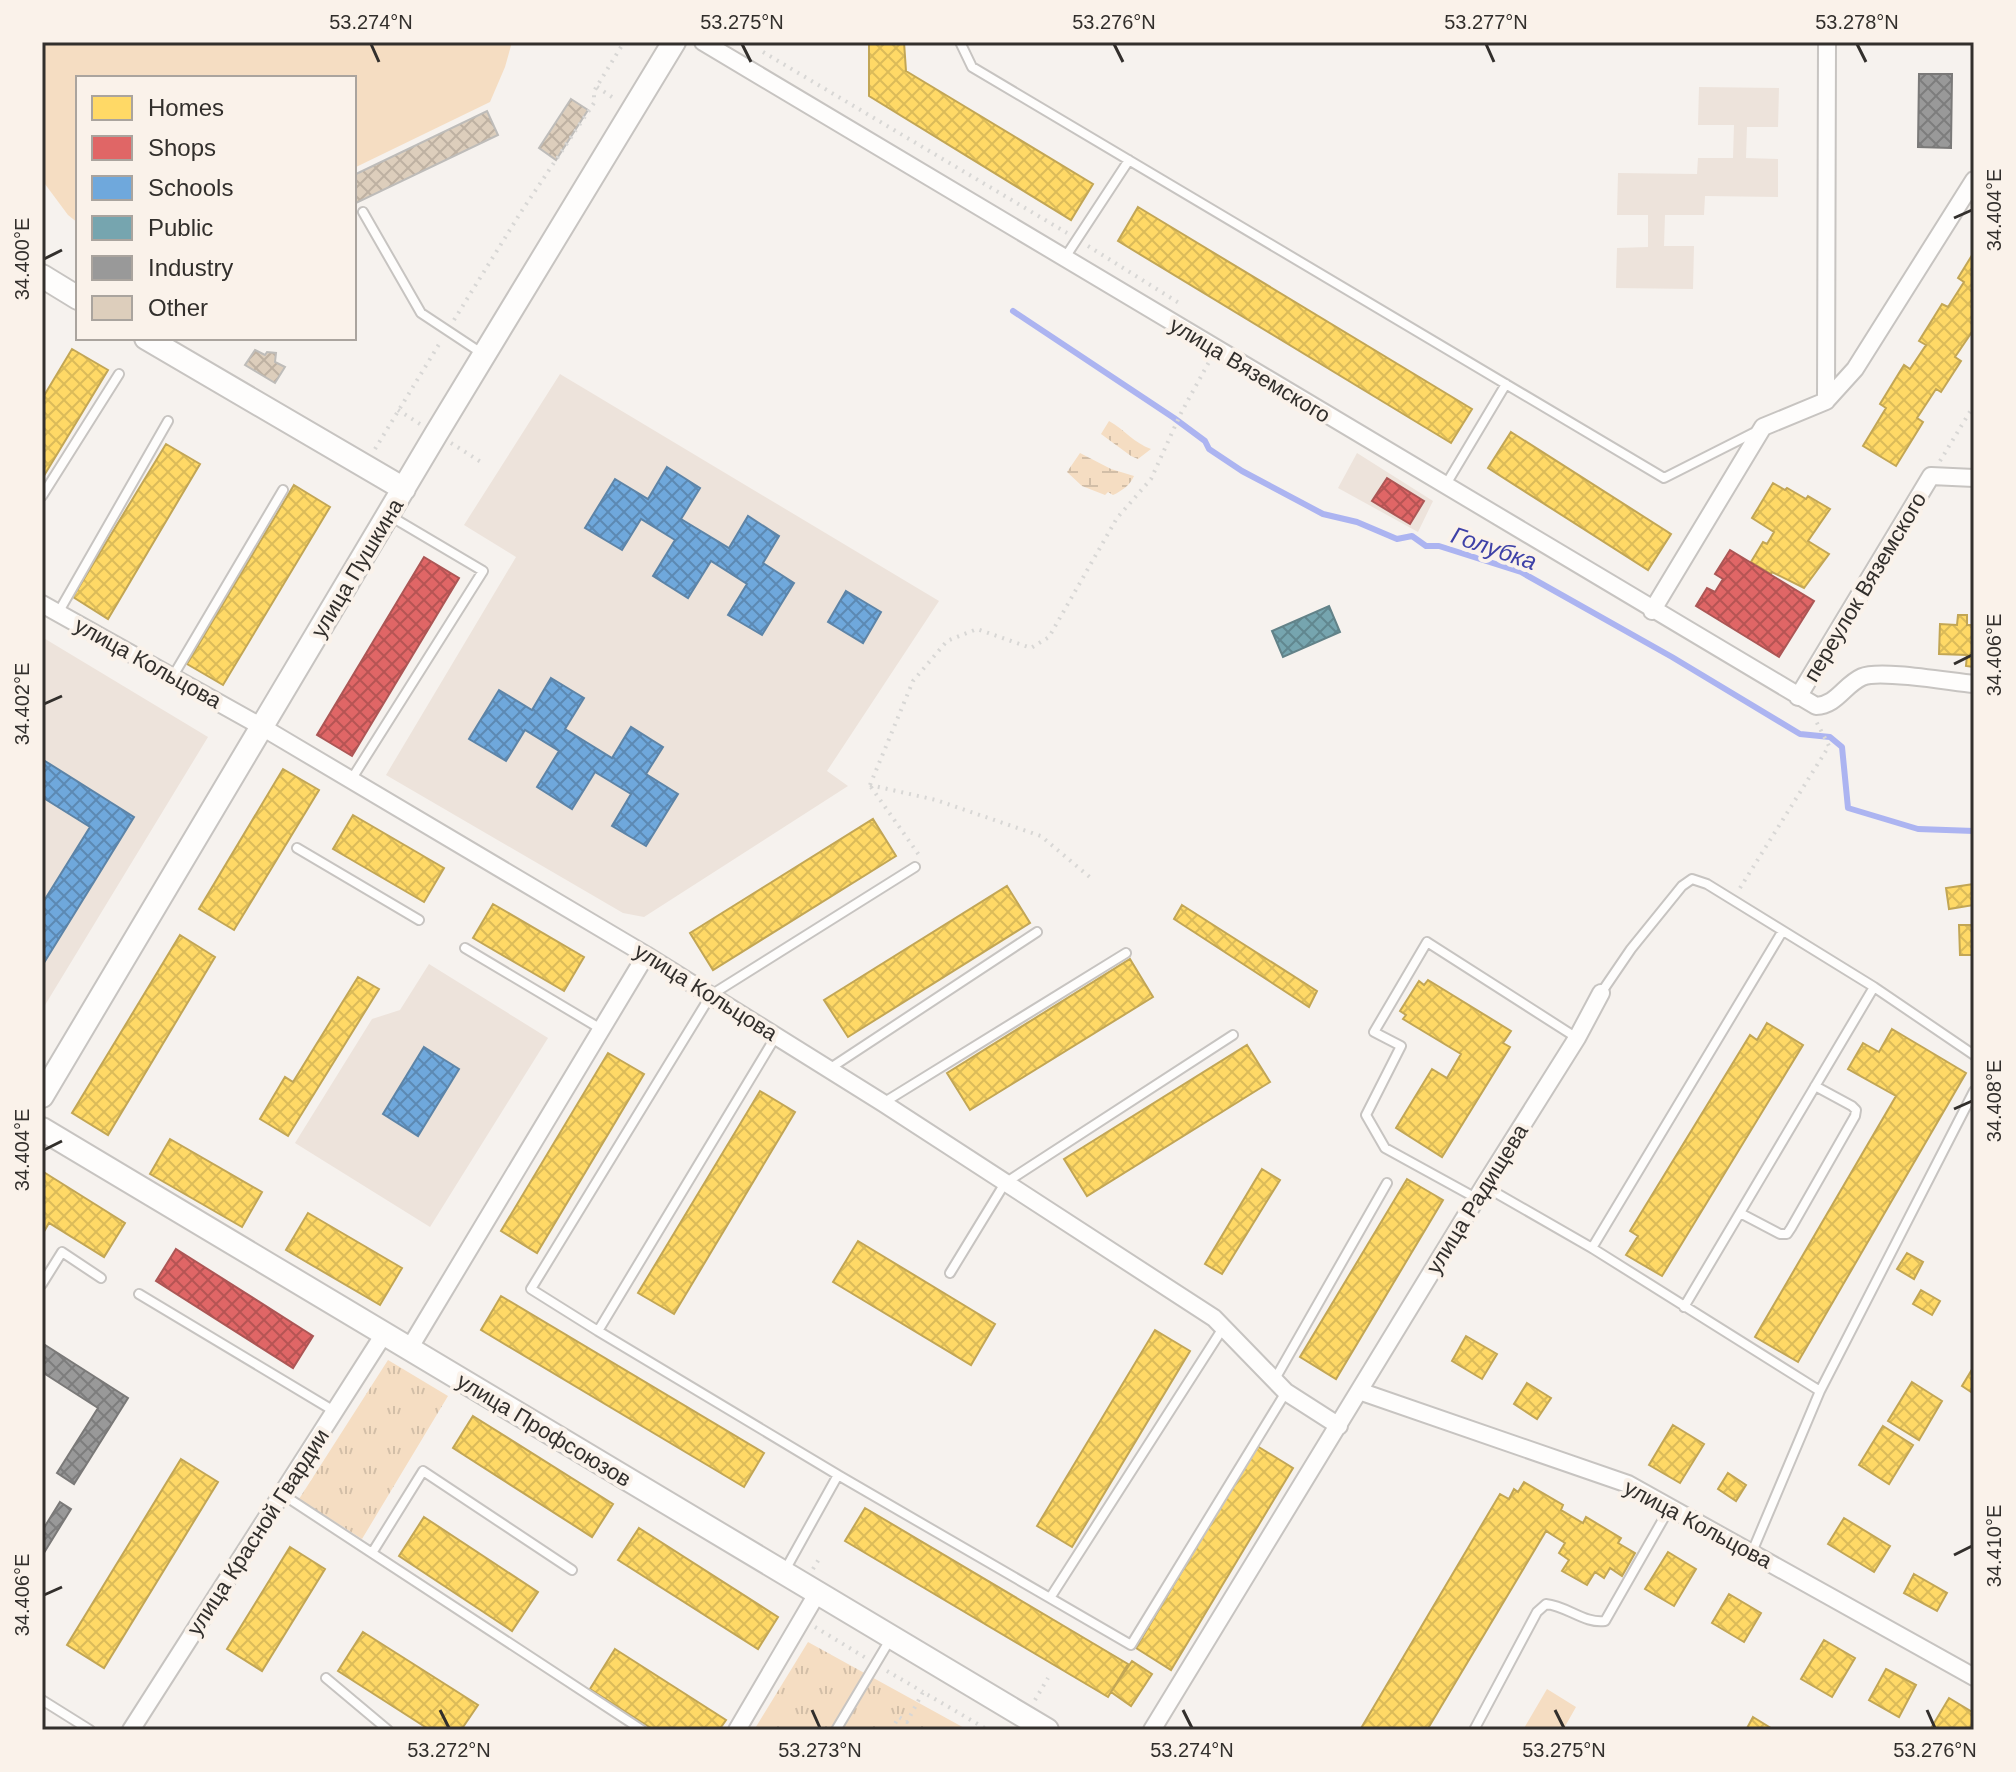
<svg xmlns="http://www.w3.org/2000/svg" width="2016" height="1772" font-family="Helvetica,sans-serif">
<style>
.built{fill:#ede3db}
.grass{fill:#f5ddc2}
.wetland{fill:url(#wetland-marsh)}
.park{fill:url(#park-tufts)}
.homes{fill:url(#homes-cross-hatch);stroke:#c2a655;stroke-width:2}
.shops{fill:url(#shops-cross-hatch);stroke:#ac5655;stroke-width:2}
.schools{fill:url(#schools-cross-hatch);stroke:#5d84a7;stroke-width:2}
.public{fill:url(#public-cross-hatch);stroke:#628288;stroke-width:2}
.industry{fill:url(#industry-cross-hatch);stroke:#7a7978;stroke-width:2}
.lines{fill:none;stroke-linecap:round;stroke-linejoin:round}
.stream{stroke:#acb4f1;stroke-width:6}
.building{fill:url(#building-cross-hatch);stroke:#bebcb9;stroke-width:2}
.lane-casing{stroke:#c7c4c1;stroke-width:12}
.street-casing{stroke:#c7c4c1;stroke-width:20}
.secondary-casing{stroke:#c7c4c1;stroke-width:26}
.path{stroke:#d8d7d5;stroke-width:4;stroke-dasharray:2 6;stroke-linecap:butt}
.lane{stroke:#fefdfc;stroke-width:8}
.street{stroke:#fefdfc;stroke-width:16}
.secondary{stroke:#fefdfc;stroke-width:22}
.ticks{fill:none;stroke:#322f2c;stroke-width:3}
.labels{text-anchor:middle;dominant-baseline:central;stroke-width:8;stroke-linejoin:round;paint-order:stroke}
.street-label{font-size:22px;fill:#322f2c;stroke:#faf2ea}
.water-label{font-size:24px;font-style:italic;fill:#3e41a7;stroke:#faf2ea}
.neatline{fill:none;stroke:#322f2c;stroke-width:3}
.ticks-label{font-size:20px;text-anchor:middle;fill:#322f2c}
</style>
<defs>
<pattern id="wetland-marsh" width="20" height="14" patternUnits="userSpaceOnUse" patternTransform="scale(2)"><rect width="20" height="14" fill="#f5ddc2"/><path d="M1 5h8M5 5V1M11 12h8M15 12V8" fill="none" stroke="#d2bea7"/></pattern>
<pattern id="park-tufts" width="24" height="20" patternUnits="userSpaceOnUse" patternTransform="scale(2)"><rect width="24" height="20" fill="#f5ddc2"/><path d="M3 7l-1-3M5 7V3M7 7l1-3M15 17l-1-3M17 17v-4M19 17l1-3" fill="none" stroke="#d2bea7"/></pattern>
<pattern id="homes-cross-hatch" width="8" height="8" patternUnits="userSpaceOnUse" patternTransform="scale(2)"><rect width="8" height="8" fill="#ffd966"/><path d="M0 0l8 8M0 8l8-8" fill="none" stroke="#dbbb59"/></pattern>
<pattern id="shops-cross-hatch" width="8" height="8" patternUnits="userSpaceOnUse" patternTransform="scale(2)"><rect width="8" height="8" fill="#e06666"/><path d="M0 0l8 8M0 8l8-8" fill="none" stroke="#b65454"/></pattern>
<pattern id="schools-cross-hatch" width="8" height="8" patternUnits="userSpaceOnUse" patternTransform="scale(2)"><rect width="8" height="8" fill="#6fa8dc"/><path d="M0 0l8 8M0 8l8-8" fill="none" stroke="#5c89b3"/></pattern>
<pattern id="public-cross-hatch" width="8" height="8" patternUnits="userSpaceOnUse" patternTransform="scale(2)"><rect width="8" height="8" fill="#76a5af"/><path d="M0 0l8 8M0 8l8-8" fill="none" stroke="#61878f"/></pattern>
<pattern id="industry-cross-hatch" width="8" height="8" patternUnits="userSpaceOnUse" patternTransform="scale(2)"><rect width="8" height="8" fill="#999"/><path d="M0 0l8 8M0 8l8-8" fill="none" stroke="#7d7d7d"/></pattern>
<pattern id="building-cross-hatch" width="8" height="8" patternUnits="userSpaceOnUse" patternTransform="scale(2)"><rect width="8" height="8" fill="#ddcebc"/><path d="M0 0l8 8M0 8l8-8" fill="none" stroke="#beb1a2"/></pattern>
</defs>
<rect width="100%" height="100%" fill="#f6f2ee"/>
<path class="built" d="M1699 87 1779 88 1778 127H1747L1746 158 1778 159V197L1705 196 1704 215H1665L1664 246H1694L1693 289 1616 288 1617 248 1648 247V215H1617L1618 173 1697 174 1698 158H1733L1734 125H1698Z
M560 374 939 601 827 771 848 786 644 917 623 913 386 775 516 557 464 525Z
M1357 453 1433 501 1418 532 1338 488Z
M42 637 208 737 42 1010Z
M429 964 548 1038 430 1227 295 1143 372 1019 400 1010Z"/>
<path class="grass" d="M42 42H512L505 67 490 102 354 168V78H78V223L68 215 42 180V60L45 54Z
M1547 1689 1576 1707 1563 1730H1523Z"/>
<path class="wetland" d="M1109 421C1125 430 1134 443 1151 449L1138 459 1131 456 1101 434Z
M1080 453 1111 469 1134 476C1130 485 1122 491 1113 495L1108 492 1105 495 1082 486 1067 472Z"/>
<path class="park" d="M388 1360 448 1396 362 1539 299 1499Z
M808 1642 968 1730H754Z"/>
<path class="homes" d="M869 42H904L906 71 1093 184 1071 220 869 96Z
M1138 207 1472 409 1451 443 1118 241Z
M1974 252V329L1955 357 1961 361 1941 392 1936 389 1917 418 1923 422 1896 466 1863 446 1886 408 1880 404 1904 365 1910 369 1926 345 1919 341 1942 304 1948 307 1964 282 1958 278Z
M72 349 108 370 42 479V399Z
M1511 432 1671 534 1648 570 1488 468Z
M166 444 200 464 108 619 73 597Z
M1773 483 1785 490 1787 488 1806 499 1808 496 1830 509 1808 541 1829 554 1804 588 1772 572 1771 574 1751 562 1763 542 1767 544 1774 532 1752 518Z
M294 485 330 507 223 685 187 664Z
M1958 615H1967V625H1974V667L1966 666 1967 655 1939 654 1940 624 1957 625Z
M283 769 319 790 234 930 199 909Z
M353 815 444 868 424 902 333 849Z
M873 819 896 856 713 970 690 933Z
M1974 884V905L1949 909 1946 888Z
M1007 886 1030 923 848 1037 824 1000Z
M493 904 584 957 564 991 473 938Z
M1182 905 1317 991 1309 1007 1174 919Z
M1959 925H1974V955H1960Z
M180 935 215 957 108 1135 72 1113Z
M1130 959 1153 997 970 1110 947 1073Z
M358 977 379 989 288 1136 260 1119 285 1077 293 1082Z
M1428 980 1511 1031 1503 1043 1510 1047 1442 1157 1396 1128 1432 1069 1447 1078 1461 1054 1403 1019 1406 1015 1400 1011 1419 981 1424 985Z
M1767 1023 1803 1045 1662 1276 1626 1255 1638 1236 1630 1231 1750 1035 1757 1040Z
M1892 1029 1966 1073 1798 1362 1755 1337 1896 1096 1848 1069 1863 1043 1879 1052Z
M1247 1045 1270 1082 1087 1196 1064 1159Z
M608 1053 644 1074 537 1253 501 1231Z
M760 1091 795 1112 674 1314 638 1293Z
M170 1139 262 1192 242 1227 150 1174Z
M1262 1169 1280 1180 1222 1274 1205 1264Z
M42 1171 125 1223 104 1257 49 1223 42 1235Z
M1407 1179 1443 1200 1336 1379 1300 1357Z
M308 1213 402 1268 380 1305 286 1250Z
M858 1241 995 1324 971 1365 833 1282Z
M1907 1253 1923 1262 1914 1279 1897 1269Z
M1921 1290 1940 1301 1932 1315 1913 1304Z
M501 1296 764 1453 744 1487 481 1330Z
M1155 1330 1190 1351 1072 1547 1037 1526Z
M1466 1336 1497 1354 1482 1379 1452 1361Z
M1974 1366V1394L1962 1386Z
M1912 1382 1942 1401 1919 1440 1888 1421Z
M1527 1383 1551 1398 1537 1419 1514 1404Z
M473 1416 613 1504 592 1537 453 1448Z
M1673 1425 1704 1444 1680 1483 1649 1465Z
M1883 1426 1913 1445 1889 1484 1859 1465Z
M1257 1446 1293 1468 1171 1670 1136 1648Z
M181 1459 218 1482 104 1668 67 1645Z
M1728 1473 1746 1485 1736 1501 1718 1489Z
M1524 1482 1563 1505 1561 1510 1583 1523 1586 1517 1621 1538 1618 1543 1635 1553 1622 1576 1610 1568 1604 1578 1595 1572 1587 1585 1562 1571 1569 1560 1559 1553 1565 1543 1546 1531 1427 1730H1360L1500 1494 1509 1499 1514 1489 1518 1492Z
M865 1508 1128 1664 1108 1697 845 1541Z
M424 1517 538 1592 512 1631 399 1556Z
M1844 1518 1890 1546 1874 1572 1828 1544Z
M639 1528 778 1617 758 1649 618 1560Z
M290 1547 325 1569 262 1671 227 1649Z
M1668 1552 1696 1569 1674 1606 1645 1589Z
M1914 1574 1947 1593 1937 1611 1904 1593Z
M1729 1594 1761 1613 1744 1642 1712 1623Z
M363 1632 478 1705 461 1730H430L338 1671Z
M1824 1640 1855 1658 1832 1697 1801 1679Z
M615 1649 726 1720 719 1730H654L590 1689Z
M1132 1661 1152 1674 1131 1706 1111 1692Z
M1886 1669 1916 1685 1899 1717 1869 1700Z
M1949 1698 1974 1713V1725L1971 1730H1930Z
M1753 1717 1774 1730H1746Z"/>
<path class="shops" d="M1387 478 1424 501 1410 524 1372 501Z
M1730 550 1814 601 1779 657 1696 606 1707 588 1715 592 1723 579 1715 574Z
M424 557 459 578 352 756 317 735Z
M176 1249 313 1336 293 1368 156 1281Z"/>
<path class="schools" d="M667 467 700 488 681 519 729 548 748 516 779 536 763 563 794 583 762 635 728 615 747 584 711 561 688 598 653 576 675 540 641 519 622 550 585 528 615 479 648 499Z
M846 591 881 612 863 643 828 622Z
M551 678 584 698 565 729 612 758 631 727 663 747 646 774 678 794 646 846 612 826 631 794 595 772 572 809 537 787 559 751 525 730 506 761 469 739 499 690 532 710Z
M45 761 134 817 42 966V904L90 827 42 797V766Z
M424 1047 459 1069 418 1136 383 1114Z"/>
<path class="public" d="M1329 606 1340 632 1283 657 1272 631Z"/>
<path class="industry" d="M1919 74H1952L1951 148 1918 147Z
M42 1343 128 1398 74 1484 57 1473 98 1408 42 1372Z
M60 1502 71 1509 42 1556V1531Z"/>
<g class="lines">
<path class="stream" d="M1013 311 1174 418 1205 441 1209 449 1242 471 1323 514 1357 522 1397 539 1412 536 1426 546H1439L1521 572 1672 657 1800 734 1830 737 1842 747 1848 808 1918 829 1974 831"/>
</g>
<path class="building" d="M571 99 588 110 556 160 539 148Z
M487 111 498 135 354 204V175Z
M255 350 265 355 267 352 276 353 275 362 285 367 275 383 245 365Z"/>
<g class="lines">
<defs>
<path id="lane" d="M960 42 972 67 1664 478 1759 430
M363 212 421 313 483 354
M1064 259 1129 160
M1445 486 1506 384
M42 496 119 374
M58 613 168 421
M173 676 283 490
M351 780 483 571 390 516
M297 848 419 920
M465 948 601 1029
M1874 987 1974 1055
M1601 993 1631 949 1682 886 1692 879 1707 884 1874 987 1684 1307
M776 1036 598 1331 531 1289 711 995 915 867
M829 1069 1037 932
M883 1103 1126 953
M1484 1186 1592 1248 1820 1391 1974 1091
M1476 1198 1385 1148 1366 1115 1401 1046 1374 1032 1427 942 1577 1038
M1740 1213 1780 1234H1787L1791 1228 1855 1116 1856 1110 1852 1106 1815 1086
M1592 1248 1782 932
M950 1273 1005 1183 1233 1035
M42 1284 62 1252 101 1278
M139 1294 334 1411
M598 1331 838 1475 784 1572
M1275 1379 1387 1183
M838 1475 1131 1645 1286 1392
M282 1494 642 1730
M1752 1552 1820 1391
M372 1553 423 1471 572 1570
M1050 1598 1223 1328
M326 1678 388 1730
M42 1700 90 1730
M836 1730 891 1638
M1474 1730 1537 1612 1546 1604C1567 1606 1585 1624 1605 1621L1669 1509"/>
<path id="street" d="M703 42 1816 706C1837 705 1844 685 1862 677 1880 669 1951 682 1974 684
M1826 401 1855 369 1974 180
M42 604 262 727 646 955 883 1103 1214 1318 1286 1392 1339 1426
M1652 611 1763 427 1826 401 1827 42
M1798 697 1931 476 1974 478
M409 1349 646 955
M1359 1391 1628 1484 1974 1677
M131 1730 384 1334
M737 1730 818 1592
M1152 1730 1484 1186 1577 1038 1601 993"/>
<path id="secondary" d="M42 276 78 298
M146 338 404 489
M42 1096 436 434 674 42
M42 1129 1047 1730"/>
</defs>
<use href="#lane" class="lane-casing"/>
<use href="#street" class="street-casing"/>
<use href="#secondary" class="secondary-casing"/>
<path class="path" d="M763 52 1067 233
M597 87 615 99
M1088 246 1179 303
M454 320 521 212 594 103V91L624 42
M398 410 420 424
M451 443 481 462
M375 449 441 341
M1940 461 1974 405
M870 785 913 681 947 641 977 629 1031 648 1049 637 1117 518 1151 479 1181 413 1209 362
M870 785 936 800 1041 836 1092 879
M871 787 919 855
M1740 888 1829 746 1816 721
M813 1569 819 1559
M815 1627 866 1658
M887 1671 923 1692
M1035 1700 1048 1678
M891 1730 899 1717 907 1722 923 1692 988 1730"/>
<use href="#lane" class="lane"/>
<use href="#street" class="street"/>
<use href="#secondary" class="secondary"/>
</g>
<path class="ticks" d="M371 44 379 62M742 44 751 62M1114 44 1123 62M1486 44 1494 62M1857 44 1866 62M1954 218 1972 210M44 259 62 250M1954 664 1972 655M44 704 62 696M1954 1109 1972 1101M44 1150 62 1141M1954 1555 1972 1546M44 1595 62 1587M440 1710 449 1728M812 1710 820 1728M1183 1710 1192 1728M1555 1710 1564 1728M1927 1710 1935 1728"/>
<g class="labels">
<g class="street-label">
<text transform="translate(1250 370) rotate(31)">улица Вяземского</text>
<text transform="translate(357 568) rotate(-59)">улица Пушкина</text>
<text transform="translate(1865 587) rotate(-59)">переулок Вяземского</text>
<text transform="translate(148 663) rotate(29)">улица Кольцова</text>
<text transform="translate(706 992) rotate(32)">улица Кольцова</text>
<text transform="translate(1477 1199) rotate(-58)">улица Радищева</text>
<text transform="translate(544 1430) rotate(31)">улица Профсоюзов</text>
<text transform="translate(1698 1524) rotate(28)">улица Кольцова</text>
<text transform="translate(258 1532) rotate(-57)">улица Красной Гвардии</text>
</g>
<g class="water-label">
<text transform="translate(1494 548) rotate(19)">Голубка</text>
</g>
</g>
<rect width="2016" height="1772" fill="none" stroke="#faf2ea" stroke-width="88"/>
<rect x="76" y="76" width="280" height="264" fill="#faf2ea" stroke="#aaa49e" stroke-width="2"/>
<rect x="92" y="96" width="40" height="24" fill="#ffd966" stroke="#aaa49e" stroke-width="2"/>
<text x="148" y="116" font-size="24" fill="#322f2c">Homes</text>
<rect x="92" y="136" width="40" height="24" fill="#e06666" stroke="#aaa49e" stroke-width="2"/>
<text x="148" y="156" font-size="24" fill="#322f2c">Shops</text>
<rect x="92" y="176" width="40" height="24" fill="#6fa8dc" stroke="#aaa49e" stroke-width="2"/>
<text x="148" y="196" font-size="24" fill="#322f2c">Schools</text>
<rect x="92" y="216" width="40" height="24" fill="#76a5af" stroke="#aaa49e" stroke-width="2"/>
<text x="148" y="236" font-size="24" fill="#322f2c">Public</text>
<rect x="92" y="256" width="40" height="24" fill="#999999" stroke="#aaa49e" stroke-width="2"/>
<text x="148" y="276" font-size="24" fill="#322f2c">Industry</text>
<rect x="92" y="296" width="40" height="24" fill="#ddcebc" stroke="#aaa49e" stroke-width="2"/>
<text x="148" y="316" font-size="24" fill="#322f2c">Other</text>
<rect x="44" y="44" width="1928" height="1684" class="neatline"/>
<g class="ticks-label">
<text x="371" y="29">53.274°N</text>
<text x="742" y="29">53.275°N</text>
<text x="1114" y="29">53.276°N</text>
<text x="1486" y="29">53.277°N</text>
<text x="1857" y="29">53.278°N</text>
<text transform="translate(1994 210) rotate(-90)" y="7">34.404°E</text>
<text transform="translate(22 259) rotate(-90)" y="7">34.400°E</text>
<text transform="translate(1994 655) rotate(-90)" y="7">34.406°E</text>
<text transform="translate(22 704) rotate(-90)" y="7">34.402°E</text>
<text transform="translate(1994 1101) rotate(-90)" y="7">34.408°E</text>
<text transform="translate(22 1150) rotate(-90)" y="7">34.404°E</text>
<text transform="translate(1994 1546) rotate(-90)" y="7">34.410°E</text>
<text transform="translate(22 1595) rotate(-90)" y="7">34.406°E</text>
<text x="449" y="1757">53.272°N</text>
<text x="820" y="1757">53.273°N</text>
<text x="1192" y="1757">53.274°N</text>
<text x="1564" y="1757">53.275°N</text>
<text x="1935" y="1757">53.276°N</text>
</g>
</svg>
